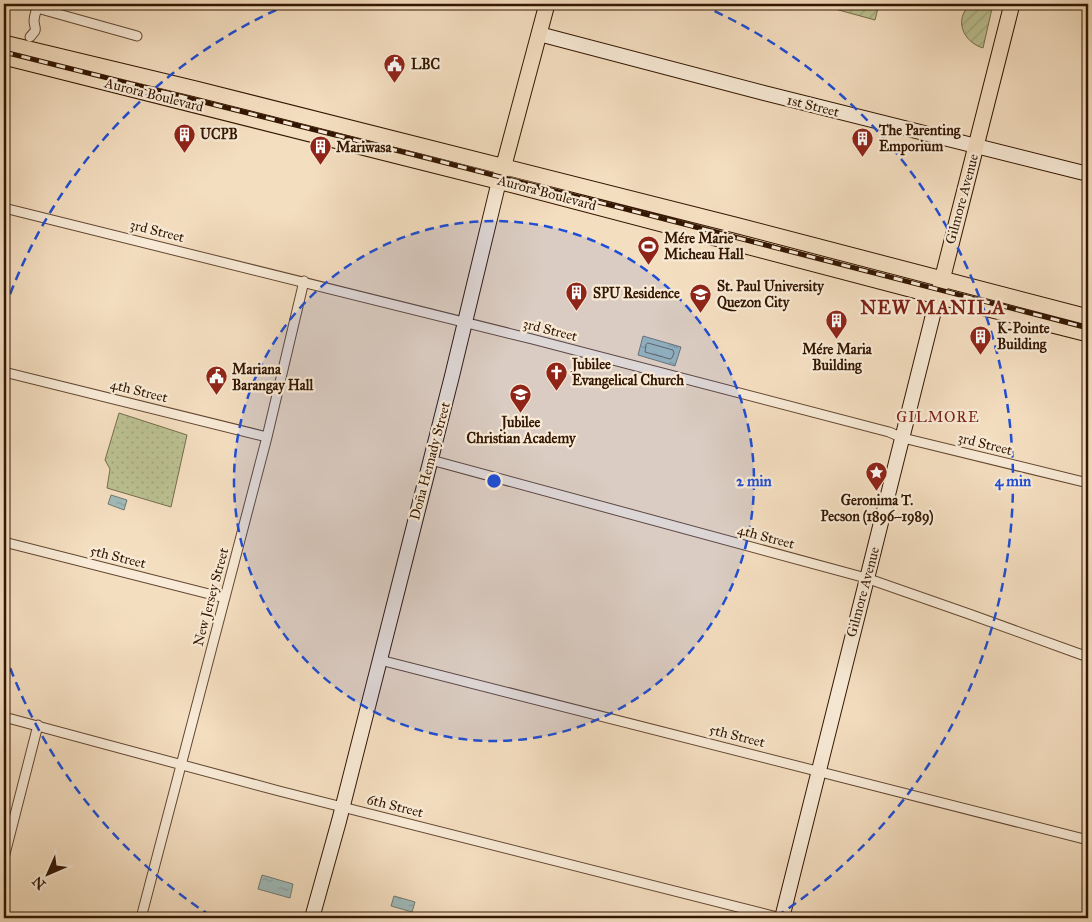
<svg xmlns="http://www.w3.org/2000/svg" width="1092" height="922" font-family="'IM FELL Great Primer',serif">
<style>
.grass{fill:url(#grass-dots);stroke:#776c4a}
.garden{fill:url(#garden-furrows);stroke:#776c4a}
.water{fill:url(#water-ripples);stroke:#737970}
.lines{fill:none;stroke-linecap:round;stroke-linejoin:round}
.shore{stroke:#68685e;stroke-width:1}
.street-casing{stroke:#634831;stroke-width:11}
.secondary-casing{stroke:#331601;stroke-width:16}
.primary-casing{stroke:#331601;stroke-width:17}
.street{stroke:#f8ead6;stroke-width:9}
.secondary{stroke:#f8ead6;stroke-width:14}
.primary{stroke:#f4dec0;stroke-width:15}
.rail-casing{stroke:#331601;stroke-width:5}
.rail{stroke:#f8ead6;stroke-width:3;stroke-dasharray:9;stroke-linecap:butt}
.ring{fill:none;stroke:#1d4ed8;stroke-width:2.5;stroke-dasharray:9 6}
.labels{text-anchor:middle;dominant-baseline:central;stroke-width:4.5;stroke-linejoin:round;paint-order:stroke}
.poi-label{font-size:14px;font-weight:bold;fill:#331601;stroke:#f8ead6;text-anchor:start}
.street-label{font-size:14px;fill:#331601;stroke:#f8ead6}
.neighbourhood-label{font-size:15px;letter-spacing:1px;fill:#7a1f14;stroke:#f8ead6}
.district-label{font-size:19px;font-weight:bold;letter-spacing:1px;fill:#7a1f14;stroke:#f8ead6}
.centre{fill:#1d4ed8;stroke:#f8ead6;stroke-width:2.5}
.ring-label{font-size:15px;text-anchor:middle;font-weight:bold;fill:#1d4ed8;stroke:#f8ead6;stroke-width:4.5;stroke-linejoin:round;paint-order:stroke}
</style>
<defs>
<pattern id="grass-dots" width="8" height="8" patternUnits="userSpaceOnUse" patternTransform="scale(1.25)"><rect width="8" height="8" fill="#bbc192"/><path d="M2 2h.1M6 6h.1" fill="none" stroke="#a1a57c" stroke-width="1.8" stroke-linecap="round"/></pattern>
<pattern id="garden-furrows" width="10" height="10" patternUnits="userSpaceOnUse" patternTransform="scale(1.25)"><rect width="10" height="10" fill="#bbc192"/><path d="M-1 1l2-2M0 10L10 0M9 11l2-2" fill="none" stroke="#a1a57c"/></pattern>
<pattern id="water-ripples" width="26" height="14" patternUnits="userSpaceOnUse" patternTransform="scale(1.25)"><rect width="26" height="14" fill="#9ebbba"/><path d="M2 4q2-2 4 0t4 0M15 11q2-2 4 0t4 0" fill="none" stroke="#89a09e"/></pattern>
</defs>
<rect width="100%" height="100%" fill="#f4dec0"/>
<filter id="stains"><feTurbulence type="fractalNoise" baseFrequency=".004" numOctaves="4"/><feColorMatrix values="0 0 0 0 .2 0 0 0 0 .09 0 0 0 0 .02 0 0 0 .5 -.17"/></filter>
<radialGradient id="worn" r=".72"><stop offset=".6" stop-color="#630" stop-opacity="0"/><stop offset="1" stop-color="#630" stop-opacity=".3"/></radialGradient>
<path class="grass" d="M119 413 187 435 171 507 107 488 110 469 105 460Z"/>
<path class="garden" d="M836 4H879L875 20 835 9Z
M971 4H993L983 48C963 42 953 19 971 4Z"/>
<path class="water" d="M643 336 681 347 675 366 638 355Z
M111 495 127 500 124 510 108 504Z
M262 875 293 884 290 898 258 889Z
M394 896 415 902 412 912 391 906Z"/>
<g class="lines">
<path class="shore" d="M648 343 673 350 674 353 672 358 670 359 645 352 646 345Z"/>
<defs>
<path id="street" d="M37 8 137 36
M30 37C38 28 35 31 34 21 34 17 36 11 37 8L33 4
M4 208 532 339 889 432 903 438 1088 483
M4 372 267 437
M431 460 866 578 969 614 1088 657
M4 542 225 598
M380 660 1088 840
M4 717 279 791 781 918
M4 858 38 725
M141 918 267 437 304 281"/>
<path id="secondary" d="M539 34 764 93 1088 174
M312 918 339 821 452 376 499 181
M782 918 938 295"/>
<path id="primary" d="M4 43 196 89 735 225 1088 317
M4 57 517 186 925 293 1088 334
M501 176 547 4
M940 288 1012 4"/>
</defs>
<use href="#street" class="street-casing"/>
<use href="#secondary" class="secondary-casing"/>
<use href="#primary" class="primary-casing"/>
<use href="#street" class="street"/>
<use href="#secondary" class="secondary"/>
<use href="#primary" class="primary"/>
<defs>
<path id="rail" d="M4 52 415 155 1088 328"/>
</defs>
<use href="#rail" class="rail-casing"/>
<use href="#rail" class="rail"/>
</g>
<circle cx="494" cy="481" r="260" fill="#1d4ed8" fill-opacity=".12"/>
<g class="ring">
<circle cx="494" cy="481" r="260"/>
<path d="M211 916A519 519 0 0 1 5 654M5 308A519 519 0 0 1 287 5M701 5A519 519 0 0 1 777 916"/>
</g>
<defs>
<symbol id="civic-pin" viewBox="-11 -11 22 30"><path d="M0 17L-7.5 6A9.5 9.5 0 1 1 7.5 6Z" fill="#8f2418" stroke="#f8ead6"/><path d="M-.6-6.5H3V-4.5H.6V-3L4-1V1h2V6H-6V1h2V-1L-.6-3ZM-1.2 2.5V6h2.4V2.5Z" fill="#fff"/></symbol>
<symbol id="building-pin" viewBox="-11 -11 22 30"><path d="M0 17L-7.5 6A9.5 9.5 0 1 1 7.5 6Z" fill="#8f2418" stroke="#f8ead6"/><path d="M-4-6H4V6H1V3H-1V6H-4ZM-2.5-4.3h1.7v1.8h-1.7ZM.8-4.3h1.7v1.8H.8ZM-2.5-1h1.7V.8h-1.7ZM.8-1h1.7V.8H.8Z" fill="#fff"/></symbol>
<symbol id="stadium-pin" viewBox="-11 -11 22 30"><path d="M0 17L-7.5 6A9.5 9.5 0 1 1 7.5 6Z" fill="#8f2418" stroke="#f8ead6"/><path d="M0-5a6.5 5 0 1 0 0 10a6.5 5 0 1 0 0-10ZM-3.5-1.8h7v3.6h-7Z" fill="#fff"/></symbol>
<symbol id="university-pin" viewBox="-11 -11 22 30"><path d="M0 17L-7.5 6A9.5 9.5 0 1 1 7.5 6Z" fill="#8f2418" stroke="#f8ead6"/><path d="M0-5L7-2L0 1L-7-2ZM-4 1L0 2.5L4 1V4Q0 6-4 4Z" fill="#fff"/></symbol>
<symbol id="church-pin" viewBox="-11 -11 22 30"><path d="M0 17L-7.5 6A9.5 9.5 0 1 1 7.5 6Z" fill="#8f2418" stroke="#f8ead6"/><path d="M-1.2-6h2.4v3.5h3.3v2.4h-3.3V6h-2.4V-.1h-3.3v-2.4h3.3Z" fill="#fff"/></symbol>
<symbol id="school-pin" viewBox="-11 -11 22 30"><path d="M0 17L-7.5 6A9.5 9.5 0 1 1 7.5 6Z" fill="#8f2418" stroke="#f8ead6"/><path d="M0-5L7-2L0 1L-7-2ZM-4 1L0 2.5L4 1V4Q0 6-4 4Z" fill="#fff"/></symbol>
<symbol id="sight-pin" viewBox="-11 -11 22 30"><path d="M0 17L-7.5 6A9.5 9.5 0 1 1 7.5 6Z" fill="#8f2418" stroke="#f8ead6"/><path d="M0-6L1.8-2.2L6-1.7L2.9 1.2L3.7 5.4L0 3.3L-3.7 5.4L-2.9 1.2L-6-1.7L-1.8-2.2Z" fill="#fff"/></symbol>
</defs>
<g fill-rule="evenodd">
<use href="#civic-pin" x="382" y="52" width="25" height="34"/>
<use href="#building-pin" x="172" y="122" width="25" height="34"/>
<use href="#building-pin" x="850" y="126" width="25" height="34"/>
<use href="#building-pin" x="308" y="134" width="25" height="34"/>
<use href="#stadium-pin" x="636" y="234" width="25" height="34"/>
<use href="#building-pin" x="564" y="280" width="25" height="34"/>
<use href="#university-pin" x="688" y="282" width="25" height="34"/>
<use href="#building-pin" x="824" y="308" width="25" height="34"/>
<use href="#building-pin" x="968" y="324" width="25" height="34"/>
<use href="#church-pin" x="544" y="360" width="25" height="34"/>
<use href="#civic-pin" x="204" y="364" width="25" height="34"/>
<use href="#school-pin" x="508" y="382" width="25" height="34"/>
<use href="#sight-pin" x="864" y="460" width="25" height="34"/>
</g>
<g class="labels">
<g class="poi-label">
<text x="411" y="64">LBC</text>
<text x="879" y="130">The Parenting<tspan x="879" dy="16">Emporium</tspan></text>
<text x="200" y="134">UCPB</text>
<text x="336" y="147">Mariwasa</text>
<text x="664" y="238">Mére Marie<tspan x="664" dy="16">Micheau Hall</tspan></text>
<text x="717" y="286">St. Paul University<tspan x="717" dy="16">Quezon City</tspan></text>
<text x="593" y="293">SPU Residence</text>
<text x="997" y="328">K-Pointe<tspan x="997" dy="16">Building</tspan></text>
<text x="837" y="349" text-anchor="middle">Mére Maria<tspan x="837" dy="16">Building</tspan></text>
<text x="572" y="364">Jubilee<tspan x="572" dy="16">Evangelical Church</tspan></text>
<text x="232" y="369">Mariana<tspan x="232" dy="16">Barangay Hall</tspan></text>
<text x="521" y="422" text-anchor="middle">Jubilee<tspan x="521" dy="16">Christian Academy</tspan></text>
<text x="877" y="500" text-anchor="middle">Geronima T.<tspan x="877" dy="16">Pecson (1896–1989)</tspan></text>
</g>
<g class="street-label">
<text transform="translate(154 95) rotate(14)">Aurora Boulevard</text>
<text transform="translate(813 106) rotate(14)">1st Street</text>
<text transform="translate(547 193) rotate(15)">Aurora Boulevard</text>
<text transform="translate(962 199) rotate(-75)">Gilmore Avenue</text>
<text transform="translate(157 231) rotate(14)">3rd Street</text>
<text transform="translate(550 330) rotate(14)">3rd Street</text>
<text transform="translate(139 391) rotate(14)">4th Street</text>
<text transform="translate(985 444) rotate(14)">3rd Street</text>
<text transform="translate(430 461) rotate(-75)">Doña Hemady Street</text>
<text transform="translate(766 537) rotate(15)">4th Street</text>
<text transform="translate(118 557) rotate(14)">5th Street</text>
<text transform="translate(863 592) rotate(-75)">Gilmore Avenue</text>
<text transform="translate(211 597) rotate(-75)">New Jersey Street</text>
<text transform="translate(737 736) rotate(14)">5th Street</text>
<text transform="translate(395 806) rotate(14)">6th Street</text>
</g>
<g class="neighbourhood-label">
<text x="938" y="417">GILMORE</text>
</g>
<g class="district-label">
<text x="933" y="307">NEW MANILA</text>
</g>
</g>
<circle cx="494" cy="481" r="8" class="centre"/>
<g class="ring-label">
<text x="754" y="486">2 min</text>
<text x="1013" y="486">4 min</text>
</g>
<rect width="1092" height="922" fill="none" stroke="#f4dec0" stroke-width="20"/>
<rect x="5" y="5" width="1082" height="912" fill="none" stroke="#331601" stroke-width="2.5"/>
<rect x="10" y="10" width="1072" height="902" fill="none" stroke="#331601"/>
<g transform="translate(48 874) rotate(225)" stroke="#f8ead6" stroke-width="4" paint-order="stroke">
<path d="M0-4L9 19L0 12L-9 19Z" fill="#331601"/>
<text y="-8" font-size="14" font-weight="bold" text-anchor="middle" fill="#331601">N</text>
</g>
<rect width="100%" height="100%" filter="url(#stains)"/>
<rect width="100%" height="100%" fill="url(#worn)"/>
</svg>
